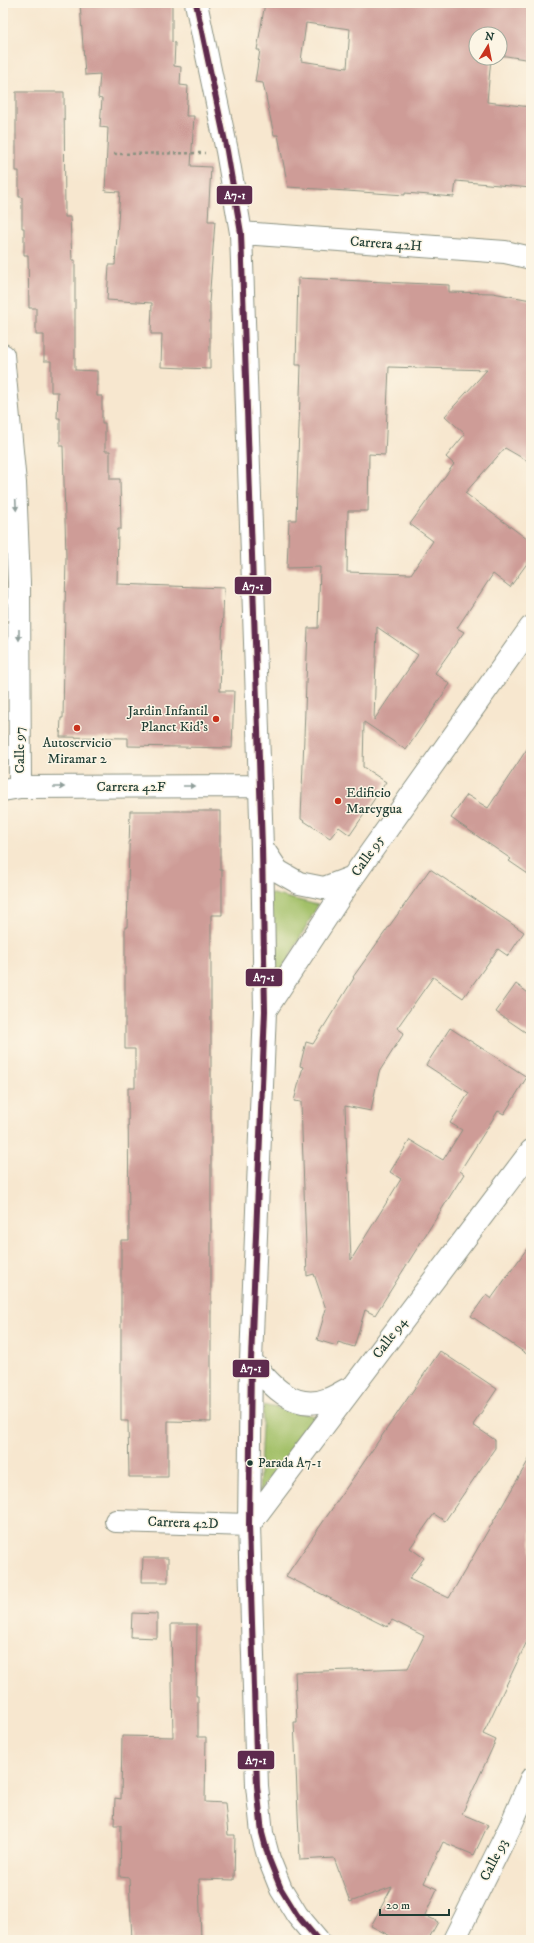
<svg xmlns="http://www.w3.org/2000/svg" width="534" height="1943" font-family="'IM FELL DW Pica',serif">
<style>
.green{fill:#a2c068;stroke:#607e4e}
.building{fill:#ce9c97;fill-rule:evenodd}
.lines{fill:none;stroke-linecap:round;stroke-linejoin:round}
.minor-casing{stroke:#8b9282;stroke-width:24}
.path{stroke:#8b9282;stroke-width:2.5;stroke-dasharray:3 3;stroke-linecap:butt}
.minor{stroke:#fff;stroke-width:22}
.bus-1-casing{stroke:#fcf5e5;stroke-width:9}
.bus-1{stroke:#5e2b4e;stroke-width:6}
.oneway{fill:#8f9e9a}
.poi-dot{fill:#c8321e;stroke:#fcf5e5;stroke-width:1.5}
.bus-dot{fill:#1f3d34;stroke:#fcf5e5;stroke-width:1.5}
.labels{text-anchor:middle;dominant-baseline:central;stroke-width:3;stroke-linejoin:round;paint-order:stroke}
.bus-label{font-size:13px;fill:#1f3d34;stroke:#fcf5e5;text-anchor:start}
.street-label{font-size:14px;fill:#1f3d34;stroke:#fcf5e5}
.poi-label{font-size:14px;fill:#1f3d34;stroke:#fcf5e5;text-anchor:end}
.line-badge{stroke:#fcf5e5;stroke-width:1.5}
.badge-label{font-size:11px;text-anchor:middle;font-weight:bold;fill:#fff}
</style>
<rect width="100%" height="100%" fill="#fcf5e5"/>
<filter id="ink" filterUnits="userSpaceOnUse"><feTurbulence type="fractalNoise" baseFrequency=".025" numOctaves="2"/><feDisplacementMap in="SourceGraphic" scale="8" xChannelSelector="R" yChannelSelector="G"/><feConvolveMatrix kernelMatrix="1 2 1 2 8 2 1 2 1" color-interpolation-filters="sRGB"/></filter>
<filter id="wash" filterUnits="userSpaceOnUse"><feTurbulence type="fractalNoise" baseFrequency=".012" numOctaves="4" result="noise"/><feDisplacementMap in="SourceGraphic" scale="16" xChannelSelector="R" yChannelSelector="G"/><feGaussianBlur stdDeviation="0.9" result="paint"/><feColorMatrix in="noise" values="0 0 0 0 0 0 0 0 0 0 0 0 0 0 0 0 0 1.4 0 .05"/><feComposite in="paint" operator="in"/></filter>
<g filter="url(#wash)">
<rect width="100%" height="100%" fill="#f7e7cf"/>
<path class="green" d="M269 893 318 905 276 981Z
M263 1405 315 1416 259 1493Z"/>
<g id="blocks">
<path class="building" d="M80 3H172V42L175 43 174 66 181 67 180 85 188 86 186 116H194L191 166 211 167 208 221H215L209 303H210V369L161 367 162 334H151L152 303 107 300 109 265H115L120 192 105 191 108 128 100 127 102 99 98 98 100 74 85 75Z
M265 3H531V60L500 55V34H476V58H491L487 102 531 107V188L456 181 454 197 405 193V195L288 187 278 135H274L263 83 255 82 260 50H257ZM306 23 350 29 347 68 301 61Z
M16 92H64L65 217H70L72 260H75V370L97 371V396H102V423H105V451H110V479H120L121 529H118L117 584 224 588 220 691H234L232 748 128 746V738L60 737 61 718H63L66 556 63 446H60V418H57L58 392H51V361H44V335H36V308H29L28 255H24V228H22V197H19V171H16Z
M298 278 449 285V292L493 293 531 300V463L505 448 465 493 531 542V558L510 587 493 574 457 628 464 632 435 673 450 684 406 750 364 722 363 767 386 782 350 835 339 827 330 838 301 819 308 628H318L320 567 287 568 289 520H296L301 365H296ZM389 367 487 370 445 416 465 434 446 457 454 464 410 524 433 541 411 574 347 572 348 511H368L369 454 385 455ZM377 627 418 655 374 720Z
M531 743V876L509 861 511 859 451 818 467 795 488 808Z
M130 811H220V870H222V915H211V1422L168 1421V1477H129L128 1421H121V1240H129L128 1088H135V1049H125V927H127Z
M430 869 524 932 508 956 498 949 463 998 433 977 397 1028 404 1033 379 1072 371 1111 345 1106 351 1260 401 1179 390 1172 410 1140 443 1160 462 1130 450 1123 469 1093 426 1065 450 1028 527 1077 504 1114 498 1111 460 1171 464 1174 375 1315 365 1310 354 1347 338 1342 337 1346 317 1340 326 1309 314 1274 307 1276 301 1102 294 1101 303 1067 300 1066 306 1042 313 1044 354 978 353 977Z
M516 984 531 995V1036L496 1012Z
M531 1243V1357L471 1316 486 1295 491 1299Z
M440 1351 497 1389 473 1425 495 1440V1448L445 1521 434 1514 410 1548 424 1558 409 1579 449 1598 531 1456V1633L483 1734 496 1740 462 1814 488 1825 474 1855 443 1842 424 1883 437 1889 425 1915 438 1922 428 1940H398L371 1926 392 1887 350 1902 334 1858 300 1860 294 1722H297L295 1672 408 1668 424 1636 392 1620 387 1627 286 1576Z
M143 1558H168V1582H142Z
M132 1613 157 1614V1638L131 1637Z
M171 1624H197L196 1696H198V1737H206L205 1802 225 1803 228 1835H235L234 1880 199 1879 201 1940H132L129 1878 120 1877 121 1825H114L115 1798 121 1799 122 1736 173 1737Z"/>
</g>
</g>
<g filter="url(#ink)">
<use href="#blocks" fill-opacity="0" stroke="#8b9282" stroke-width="1"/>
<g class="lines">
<defs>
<path id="minor" d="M196 3 227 151 241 233 262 847 265 1011 251 1360 249 1525 257 1786 262 1833 269 1859 281 1889 297 1915 318 1940
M241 233 505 252 531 258
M3 355 15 483 19 583 20 787
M3 790 20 787 259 786
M262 847 278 871 299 883 324 888 353 877
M265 1011 353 877 531 627
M251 1360C269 1384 294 1413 328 1399 336 1396 343 1391 350 1388
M116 1521 249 1525
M249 1525 531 1151
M454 1940 510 1827 531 1779"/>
</defs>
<use href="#minor" class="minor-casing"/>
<path class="path" d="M114 154 205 153"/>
<use href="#minor" class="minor"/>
<defs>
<path id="bus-1" d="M196 3 227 151 241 233 262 847 265 1011 251 1360 249 1525 257 1786 262 1833 269 1859 281 1889 297 1915 318 1940"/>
</defs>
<use href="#bus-1" class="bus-1-casing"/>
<use href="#bus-1" class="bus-1"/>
</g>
<defs><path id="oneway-solid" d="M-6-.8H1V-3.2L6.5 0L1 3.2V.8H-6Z"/></defs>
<g class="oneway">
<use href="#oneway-solid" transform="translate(16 505) rotate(87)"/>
<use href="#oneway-solid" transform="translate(19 635) rotate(90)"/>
<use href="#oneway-solid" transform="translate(189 786)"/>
<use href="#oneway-solid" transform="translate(59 787)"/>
</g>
</g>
<g class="poi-dot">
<circle cx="216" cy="719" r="4"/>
<circle cx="77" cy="728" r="4"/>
<circle cx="338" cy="801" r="4"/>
</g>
<circle class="bus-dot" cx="250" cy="1463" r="3.5"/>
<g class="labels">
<g class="bus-label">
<text x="258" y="1463">Parada A7-1</text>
</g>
<g class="street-label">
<text transform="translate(386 244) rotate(4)">Carrera 42H</text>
<text transform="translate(20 750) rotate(-90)">Calle 97</text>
<text x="131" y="787">Carrera 42F</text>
<text transform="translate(368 856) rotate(-55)">Calle 95</text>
<text transform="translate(390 1338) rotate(-53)">Calle 94</text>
<text transform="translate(183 1523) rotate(2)">Carrera 42D</text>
<text transform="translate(494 1860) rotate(-63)">Calle 93</text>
</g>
<g class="poi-label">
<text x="208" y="711">Jardin Infantil<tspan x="208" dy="16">Planet Kid's</tspan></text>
<text x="77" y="743" text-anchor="middle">Autoservicio<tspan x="77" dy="16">Miramar 2</tspan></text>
<text x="346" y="793" text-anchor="start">Edificio<tspan x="346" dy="16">Mareygua</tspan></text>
</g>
</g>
<g class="line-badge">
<rect x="216" y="185" width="37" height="20" rx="4" fill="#5e2b4e"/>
<rect x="234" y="576" width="38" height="19" rx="4" fill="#5e2b4e"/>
<rect x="245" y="968" width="38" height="19" rx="4" fill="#5e2b4e"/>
<rect x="232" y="1359" width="38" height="19" rx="4" fill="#5e2b4e"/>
<rect x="237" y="1750" width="38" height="20" rx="4" fill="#5e2b4e"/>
</g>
<g class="badge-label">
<text x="235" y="199">A7-1</text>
<text x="253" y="590">A7-1</text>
<text x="264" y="981">A7-1</text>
<text x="251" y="1372">A7-1</text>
<text x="256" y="1764">A7-1</text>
</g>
<rect width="534" height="1943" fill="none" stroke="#fcf5e5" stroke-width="16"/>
<g transform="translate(488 46) rotate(10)"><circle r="19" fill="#fcf5e5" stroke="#a4ab9e"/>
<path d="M0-3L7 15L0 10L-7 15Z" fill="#c8321e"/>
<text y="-6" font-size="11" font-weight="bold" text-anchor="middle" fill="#1f3d34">N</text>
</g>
<path d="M380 1909v6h69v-6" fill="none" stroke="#1f3d34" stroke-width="2"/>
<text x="386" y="1909" font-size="12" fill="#1f3d34" stroke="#fcf5e5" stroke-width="3" paint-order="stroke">20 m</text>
</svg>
